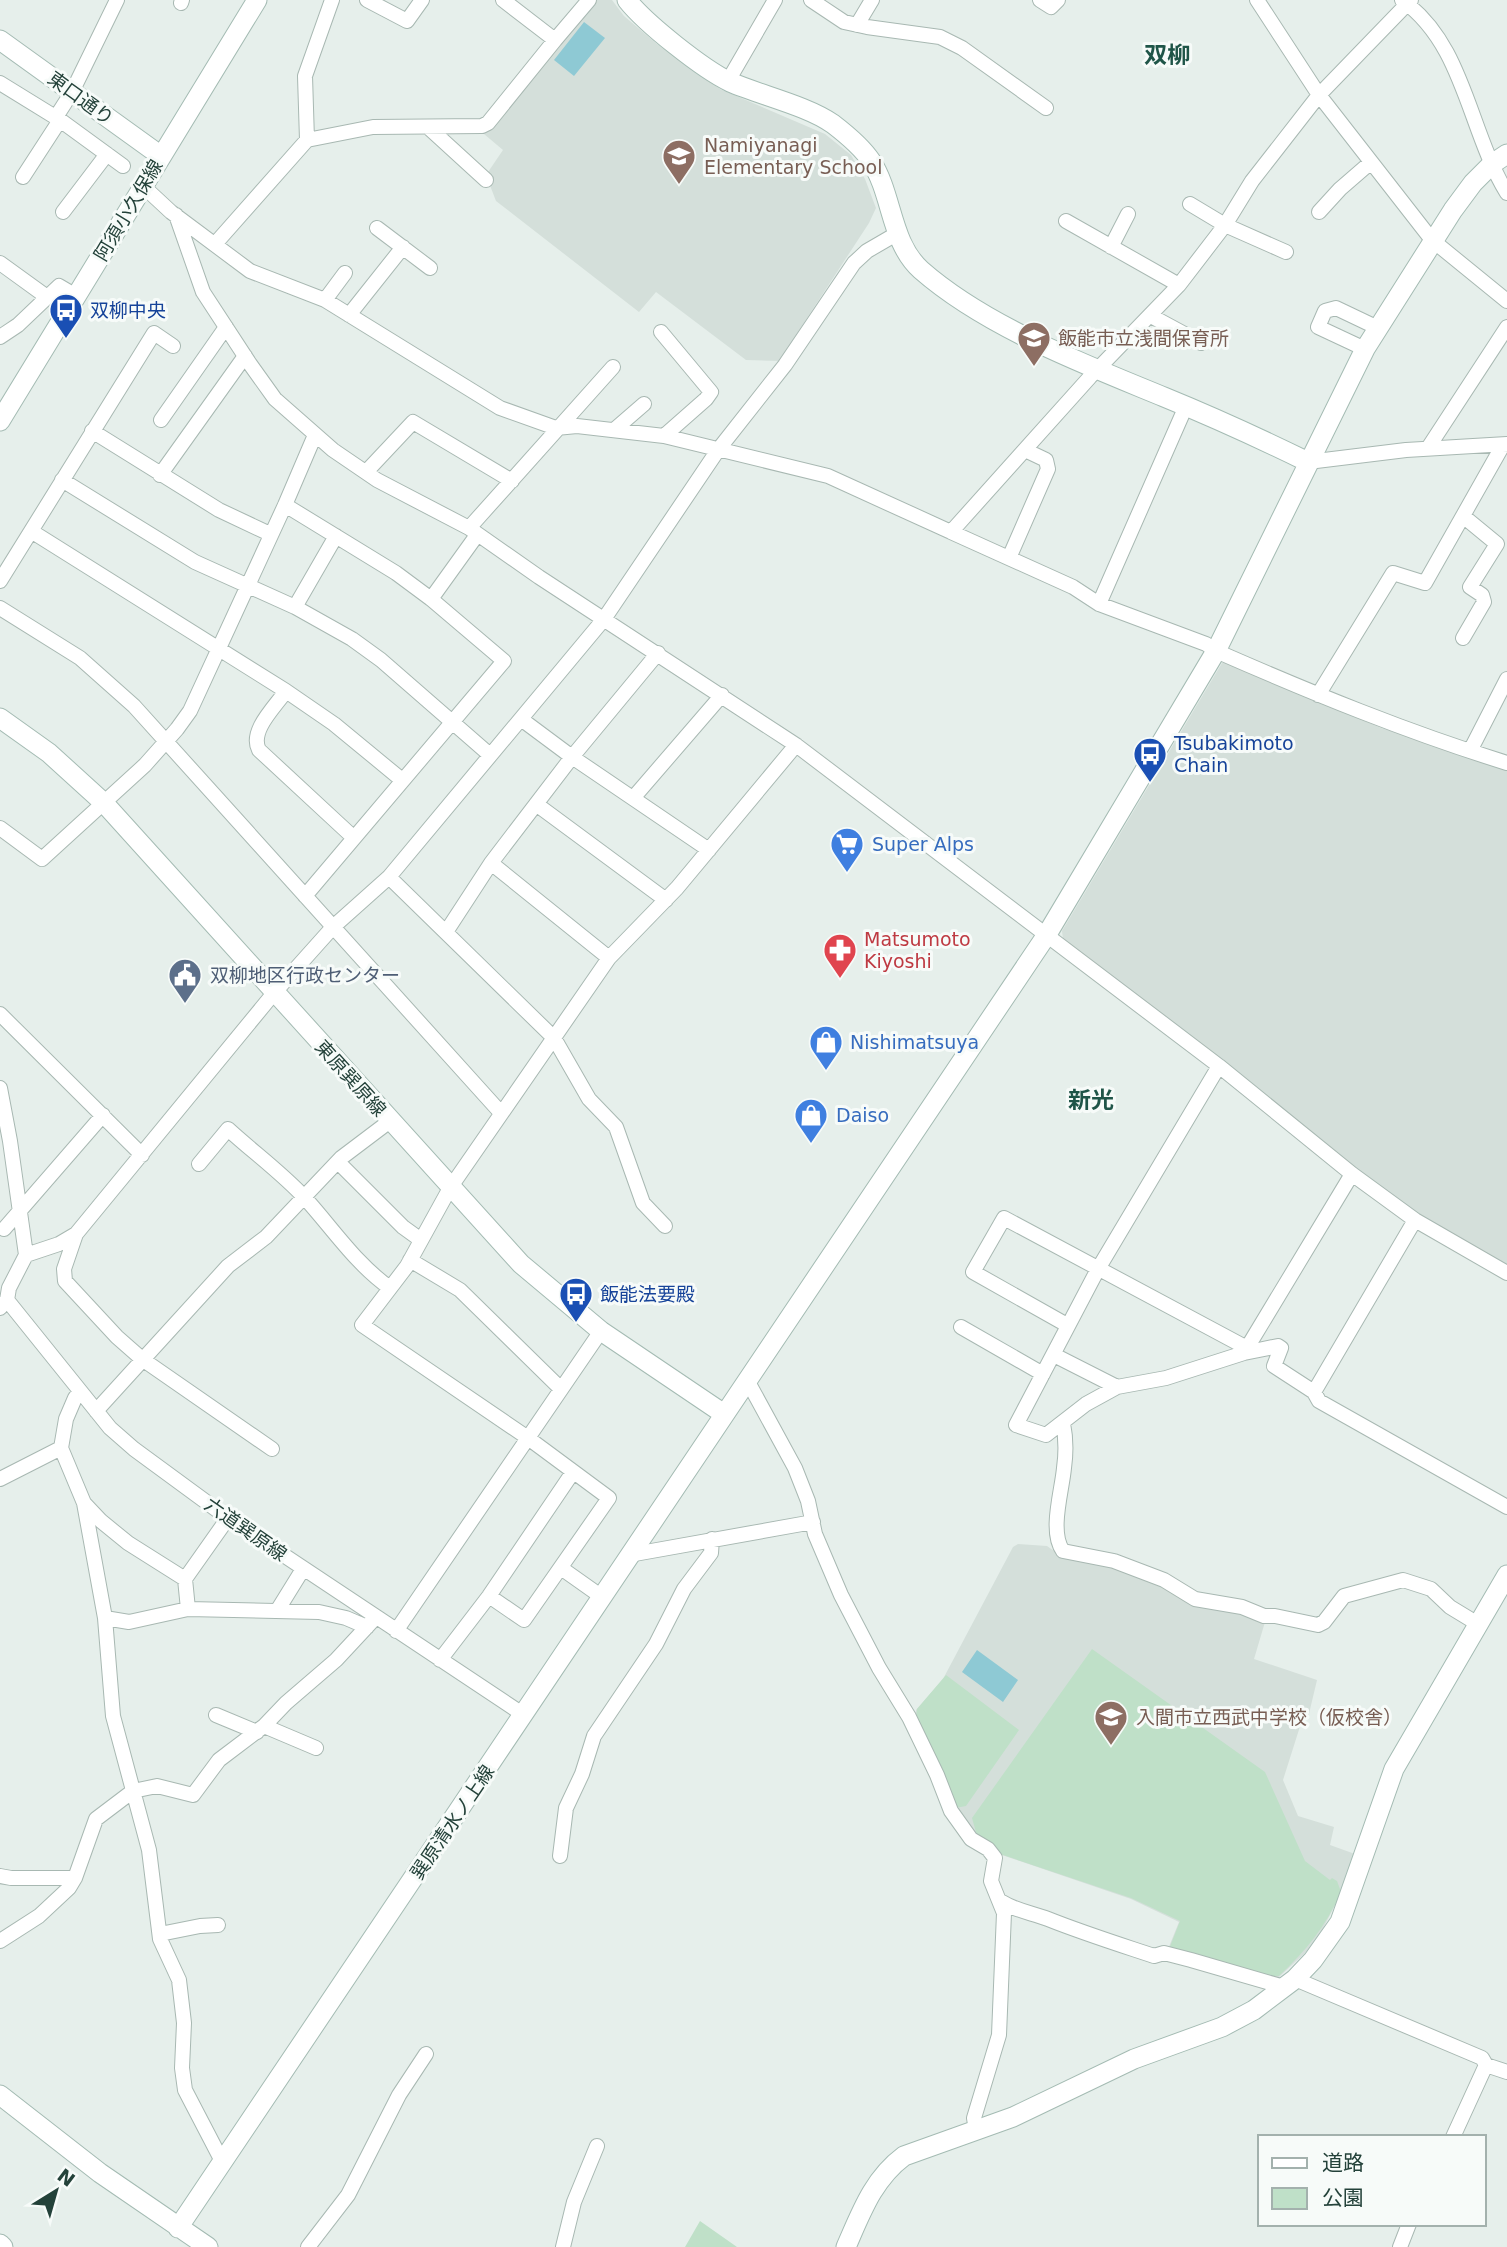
<svg xmlns="http://www.w3.org/2000/svg" width="1507" height="2247" font-family="'DejaVu Sans','Noto Sans JP',sans-serif">
<style>
.built{fill:#d4dfda}
.green{fill:#bfe0c8}
.water{fill:#8ec9d4}
.lines{fill:none;stroke-linecap:round;stroke-linejoin:round}
.street-casing{stroke:#a8b8b2;stroke-width:16}
.secondary-casing{stroke:#a4bbb3;stroke-width:21}
.street{stroke:#fff;stroke-width:14}
.secondary{stroke:#fff;stroke-width:19}
.labels{text-anchor:middle;dominant-baseline:central;stroke-width:6;stroke-linejoin:round;paint-order:stroke}
.street-label{font-size:19px;fill:#24423a;stroke:#f7fbf9}
.education-label{font-size:19px;fill:#785e54;stroke:#f7fbf9;text-anchor:start}
.transit-label{font-size:19px;fill:#164399;stroke:#f7fbf9;text-anchor:start}
.shop-label{font-size:19px;fill:#366cbe;stroke:#f7fbf9;text-anchor:start}
.health-label{font-size:19px;fill:#be3a42;stroke:#f7fbf9;text-anchor:start}
.service-label{font-size:19px;fill:#4e5e75;stroke:#f7fbf9;text-anchor:start}
.quarter-label{font-size:23px;font-weight:bold;fill:#1f5548;stroke:#f7fbf9}
</style>
<rect width="100%" height="100%" fill="#e6efeb"/>
<path class="built" d="M597 0H612L624 16 657 44 720 89 825 134 851 155 865 179 876 208 869 223 779 361 746 360 656 292 639 312 496 201 486 175 503 150 484 134 587 7Z
M1222 663H1230L1381 728 1507 767V1265L1417 1213 1356 1168 1219 1058 1063 939 1062 931Z
M1018 1544 1047 1546 1061 1556 1113 1566 1265 1622 1254 1659 1317 1680 1308 1718 1303 1717 1283 1780 1298 1816 1334 1827 1330 1845 1355 1854 1342 1892 1320 1934 1306 1952 1279 1977H1264L1168 1949 1179 1922 1131 1899 996 1853 976 1836 954 1808 915 1718 916 1710 943 1679 1013 1547Z"/>
<path class="green" d="M1092 1649 1265 1772 1305 1861 1330 1880 1332 1878 1337 1881 1341 1892C1326 1926 1306 1951 1279 1976H1264L1169 1949 1180 1921 1131 1898 997 1853 977 1836 972 1818Z
M946 1675 1019 1730 966 1806 955 1808 916 1718 917 1709Z
M700 2221 737 2247H685Z"/>
<path class="water" d="M584 22 605 38 574 76 554 60Z
M977 1650 1018 1680 1003 1702 962 1672Z"/>
<g class="lines">
<defs>
<path id="street" d="M367 0 407 21 422 0
M503 0 555 40 589 0
M811 0 844 22 867 27 940 37 962 48 1046 108
M1040 0 1051 7 1058 0
M1257 0 1319 95 1432 240 1507 301
M1402 0C1465 45 1468 130 1507 193
M181 3 182 0
M857 25 872 0
M728 81 775 0
M0 83 60 120 123 166
M56 117 72 92 117 0
M428 127 486 180
M307 140 305 76 332 0
M23 177 60 120
M143 186 171 212 250 271 325 300 500 408 556 428 577 426 664 436 828 476 951 532 1090 377 1179 285 1225 225 1252 181 1319 95 1411 0
M1190 204 1225 225 1286 252
M63 212 107 154
M1319 212 1340 189 1370 163
M176 215 203 292 250 364 275 399 333 450 377 480 469 528 539 577 796 745 1219 1066 1352 1174 1415 1220 1507 1273
M1066 221 1179 285
M377 228 430 268
M215 244 307 140 373 127 482 126 488 123 555 40
M1111 247 1128 214
M0 263 47 297
M325 300 345 273
M349 315 403 247
M1151 316 1201 343
M661 332 711 392 706 399 664 436
M0 337 18 325 59 286 76 296
M1365 349 1318 327 1325 311 1336 308 1378 328
M161 420 226 327
M614 430 644 404
M92 431 219 510 270 534
M1428 448 1507 327
M1308 462 1406 450 1507 444
M366 472 413 422 512 481
M160 475 245 356
M62 480 195 562 295 607 352 639 381 660 490 755
M285 505 396 573 431 599 504 661 305 896
M1463 516 1497 544 1470 587 1482 595 1484 602 1463 638
M469 528 613 367
M31 531 286 691 334 724 402 780
M951 532 1073 587 1099 604 1206 644 1216 651C1312 693 1407 732 1507 763
M1009 558 1048 469 1046 460 1025 450
M0 581 154 333 173 346
M431 599 477 535
M1099 604 1186 406
M295 607 336 536
M0 608 80 658 134 706 501 1113
M286 691C275 707 249 731 259 750L354 838
M1318 695 1393 573 1425 583 1503 445
M521 719 572 757 709 850
M1470 751 1507 679
M634 797 722 695
M536 804 666 900
M0 828 42 859 145 765 177 729 190 711 285 505 315 435
M491 863 609 958
M389 877 554 1038 589 1099 616 1127 643 1203 665 1226
M446 932 491 863 572 757 658 653
M0 1014 142 1155
M1219 1066 1098 1269 1016 1425 1046 1435 1086 1404 1117 1387 1166 1378 1244 1353 1278 1346 1281 1348 1274 1366 1314 1392 1319 1401 1507 1507
M0 1088 10 1141 26 1255 9 1288 7 1300 0 1308
M338 1162 403 1227 421 1240
M199 1164 228 1129C253 1152 282 1173 305 1198 333 1229 356 1264 390 1288
M4 1229 103 1115
M26 1255 59 1244 76 1234
M410 1260 460 1290 561 1389
M7 1300 110 1428 134 1449 228 1518 524 1715
M1067 1325 973 1272 1004 1218 1247 1348
M961 1327 1043 1374
M1244 1353 1352 1174
M1054 1355 1117 1387
M747 1380 795 1468 808 1501 815 1534 841 1595 879 1668 909 1717 937 1775 951 1811 971 1839 988 1849 995 1858 991 1881 1004 1913 999 2035 974 2118 976 2130
M80 1391 75 1398 66 1419 61 1448 84 1503 101 1521 128 1543 185 1579
M1314 1392 1415 1220
M96 1411 228 1266 266 1237 341 1158 390 1121
M1063 1423C1066 1438 1066 1454 1064 1468 1062 1491 1049 1532 1063 1551L1114 1561 1164 1580 1195 1599 1242 1607 1264 1616H1275L1318 1625 1324 1622 1344 1596 1403 1580 1431 1589 1450 1607 1478 1624
M272 1449 142 1359 117 1337 65 1281 64 1269 76 1234 274 993 333 927 389 877 604 619 718 450 785 365 854 263 867 251 898 233
M0 1479 61 1448
M84 1503 105 1618 113 1716 149 1850 160 1939 179 1980 184 2023 182 2068 185 2090 223 2163
M629 1555 813 1522
M561 1568 602 1597
M489 1596 524 1620 609 1498 528 1438 362 1325 407 1266 450 1188 609 958 677 888 796 745
M188 1609 185 1579 228 1518
M277 1611 303 1569
M105 1618 129 1622 188 1609 319 1612 346 1618 367 1627
M396 1631 601 1331
M440 1660 489 1596 573 1472
M216 1715 257 1732
M264 1726 316 1748
M560 1856 566 1808 582 1774 594 1736 656 1644 684 1589 711 1553 712 1539
M0 1876 11 1878H75
M1002 1902C1016 1911 1033 1913 1048 1919 1083 1933 1118 1944 1154 1956L1164 1953 1191 1960 1284 1987
M160 1934 200 1926 218 1925
M0 1941 39 1916 69 1888 75 1878 96 1819 133 1791 157 1786 193 1795 219 1760 264 1726 286 1703 336 1660 376 1617
M1295 1979 1482 2058 1486 2065 1507 2072
M1453 2137 1486 2065
M308 2247 348 2195 399 2095 426 2054
M563 2247 574 2202 597 2146
M1400 2247 1409 2224"/>
<path id="secondary" d="M627 0C646 24 703 69 730 82 760 95 808 106 833 124 846 134 862 147 871 161 893 195 890 242 921 270 986 327 1084 364 1164 397 1213 417 1261 439 1308 462
M0 40 161 156
M0 421 257 0
M0 718 49 753 104 803 521 1264 601 1331 724 1414
M0 2095 100 2173 208 2247
M178 2228 1046 936 1216 651 1365 349 1453 210 1473 183 1492 164 1507 154
M0 2244 3 2247
M846 2247C861 2213 873 2179 904 2156L1013 2117 1134 2059 1222 2027 1254 2010 1295 1979 1313 1960 1340 1922 1394 1769 1507 1575"/>
</defs>
<use href="#street" class="street-casing"/>
<use href="#secondary" class="secondary-casing"/>
<use href="#street" class="street"/>
<use href="#secondary" class="secondary"/>
</g>
<defs>
<symbol id="school-pin" viewBox="-11 -11 22 30"><path d="M0 17L-7.5 6A9.5 9.5 0 1 1 7.5 6Z" fill="#8d6e63" stroke="#f7fbf9"/><path d="M0-5L7-2L0 1L-7-2ZM-4 1L0 2.5L4 1V4Q0 6-4 4Z" fill="#fff"/></symbol>
<symbol id="bus-pin" viewBox="-11 -11 22 30"><path d="M0 17L-7.5 6A9.5 9.5 0 1 1 7.5 6Z" fill="#1a4fb4" stroke="#f7fbf9"/><path d="M-5-6H5V4H4V6H2V4H-2V6H-4V4H-5ZM-3.5-4V0h7V-4ZM-3.5 1.2v1.5H-2V1.2ZM2 1.2v1.5H3.5V1.2Z" fill="#fff"/></symbol>
<symbol id="supermarket-pin" viewBox="-11 -11 22 30"><path d="M0 17L-7.5 6A9.5 9.5 0 1 1 7.5 6Z" fill="#3f7fe0" stroke="#f7fbf9"/><path d="M-6-5.5h2.5l.6 2H6L4.5 2H-2.5L-4.4-4H-6ZM-1.5 3.2a1.3 1.3 0 1 0 .1 0ZM3 3.2a1.3 1.3 0 1 0 .1 0Z" fill="#fff"/></symbol>
<symbol id="pharmacy-pin" viewBox="-11 -11 22 30"><path d="M0 17L-7.5 6A9.5 9.5 0 1 1 7.5 6Z" fill="#e0444e" stroke="#f7fbf9"/><path d="M-2-6h4v4h4v4h-4v4h-4v-4h-4v-4h4Z" fill="#fff"/></symbol>
<symbol id="civic-pin" viewBox="-11 -11 22 30"><path d="M0 17L-7.5 6A9.5 9.5 0 1 1 7.5 6Z" fill="#5c6f8a" stroke="#f7fbf9"/><path d="M-.6-6.5H3V-4.5H.6V-3L4-1V1h2V6H-6V1h2V-1L-.6-3ZM-1.2 2.5V6h2.4V2.5Z" fill="#fff"/></symbol>
<symbol id="shop-pin" viewBox="-11 -11 22 30"><path d="M0 17L-7.5 6A9.5 9.5 0 1 1 7.5 6Z" fill="#3f7fe0" stroke="#f7fbf9"/><path d="M-5-2.5h2.3a2.7 3.5 0 0 1 5.4 0H5L5.5 6h-11ZM-1.5-2.5h3a1.5 2.3 0 0 0-3 0Z" fill="#fff"/></symbol>
</defs>
<g fill-rule="evenodd">
<use href="#school-pin" x="660" y="137" width="38" height="52"/>
<use href="#bus-pin" x="47" y="291" width="38" height="52"/>
<use href="#school-pin" x="1015" y="319" width="38" height="52"/>
<use href="#bus-pin" x="1131" y="735" width="38" height="52"/>
<use href="#supermarket-pin" x="828" y="825" width="38" height="52"/>
<use href="#pharmacy-pin" x="821" y="931" width="38" height="52"/>
<use href="#civic-pin" x="166" y="956" width="38" height="52"/>
<use href="#shop-pin" x="807" y="1023" width="38" height="52"/>
<use href="#shop-pin" x="792" y="1096" width="38" height="52"/>
<use href="#bus-pin" x="557" y="1275" width="38" height="52"/>
<use href="#school-pin" x="1092" y="1698" width="38" height="52"/>
</g>
<g class="labels">
<g class="street-label">
<text transform="translate(81 98) rotate(36)">東口通り</text>
<text transform="translate(128 210) rotate(-59)">阿須小久保線</text>
<text transform="translate(351 1078) rotate(48)">東原巽原線</text>
<text transform="translate(246 1529) rotate(35)">六道巽原線</text>
<text transform="translate(452 1822) rotate(-56)">巽原清水ノ上線</text>
</g>
<g class="education-label">
<text x="704" y="145">Namiyanagi<tspan x="704" dy="22">Elementary School</tspan></text>
<text x="1058" y="338">飯能市立浅間保育所</text>
<text x="1136" y="1717">入間市立西武中学校（仮校舎）</text>
</g>
<g class="transit-label">
<text x="90" y="310">双柳中央</text>
<text x="1174" y="743">Tsubakimoto<tspan x="1174" dy="22">Chain</tspan></text>
<text x="600" y="1294">飯能法要殿</text>
</g>
<g class="shop-label">
<text x="872" y="844">Super Alps</text>
<text x="850" y="1042">Nishimatsuya</text>
<text x="836" y="1115">Daiso</text>
</g>
<g class="health-label">
<text x="864" y="939">Matsumoto<tspan x="864" dy="22">Kiyoshi</tspan></text>
</g>
<g class="service-label">
<text x="210" y="975">双柳地区行政センター</text>
</g>
<g class="quarter-label">
<text x="1167" y="55">双柳</text>
<text x="1091" y="1100">新光</text>
</g>
</g>
<rect x="1258" y="2135" width="228" height="91" fill="#f7fbf9" stroke="#a3b1ad" stroke-width="2"/>
<rect x="1272" y="2158" width="35" height="10" fill="#ffffff" stroke="#a3b1ad" stroke-width="2"/>
<text x="1322" y="2170" font-size="21" fill="#24423a">道路</text>
<rect x="1272" y="2188" width="35" height="21" fill="#bfe0c8" stroke="#a3b1ad" stroke-width="2"/>
<text x="1322" y="2205" font-size="21" fill="#24423a">公園</text>
<g transform="translate(56 2191) rotate(37)" stroke="#f7fbf9" stroke-width="5" paint-order="stroke">
<path d="M0-5L12 26L0 18L-12 26Z" fill="#24423a"/>
<text y="-10" font-size="19" font-weight="bold" text-anchor="middle" fill="#24423a">N</text>
</g>
</svg>
